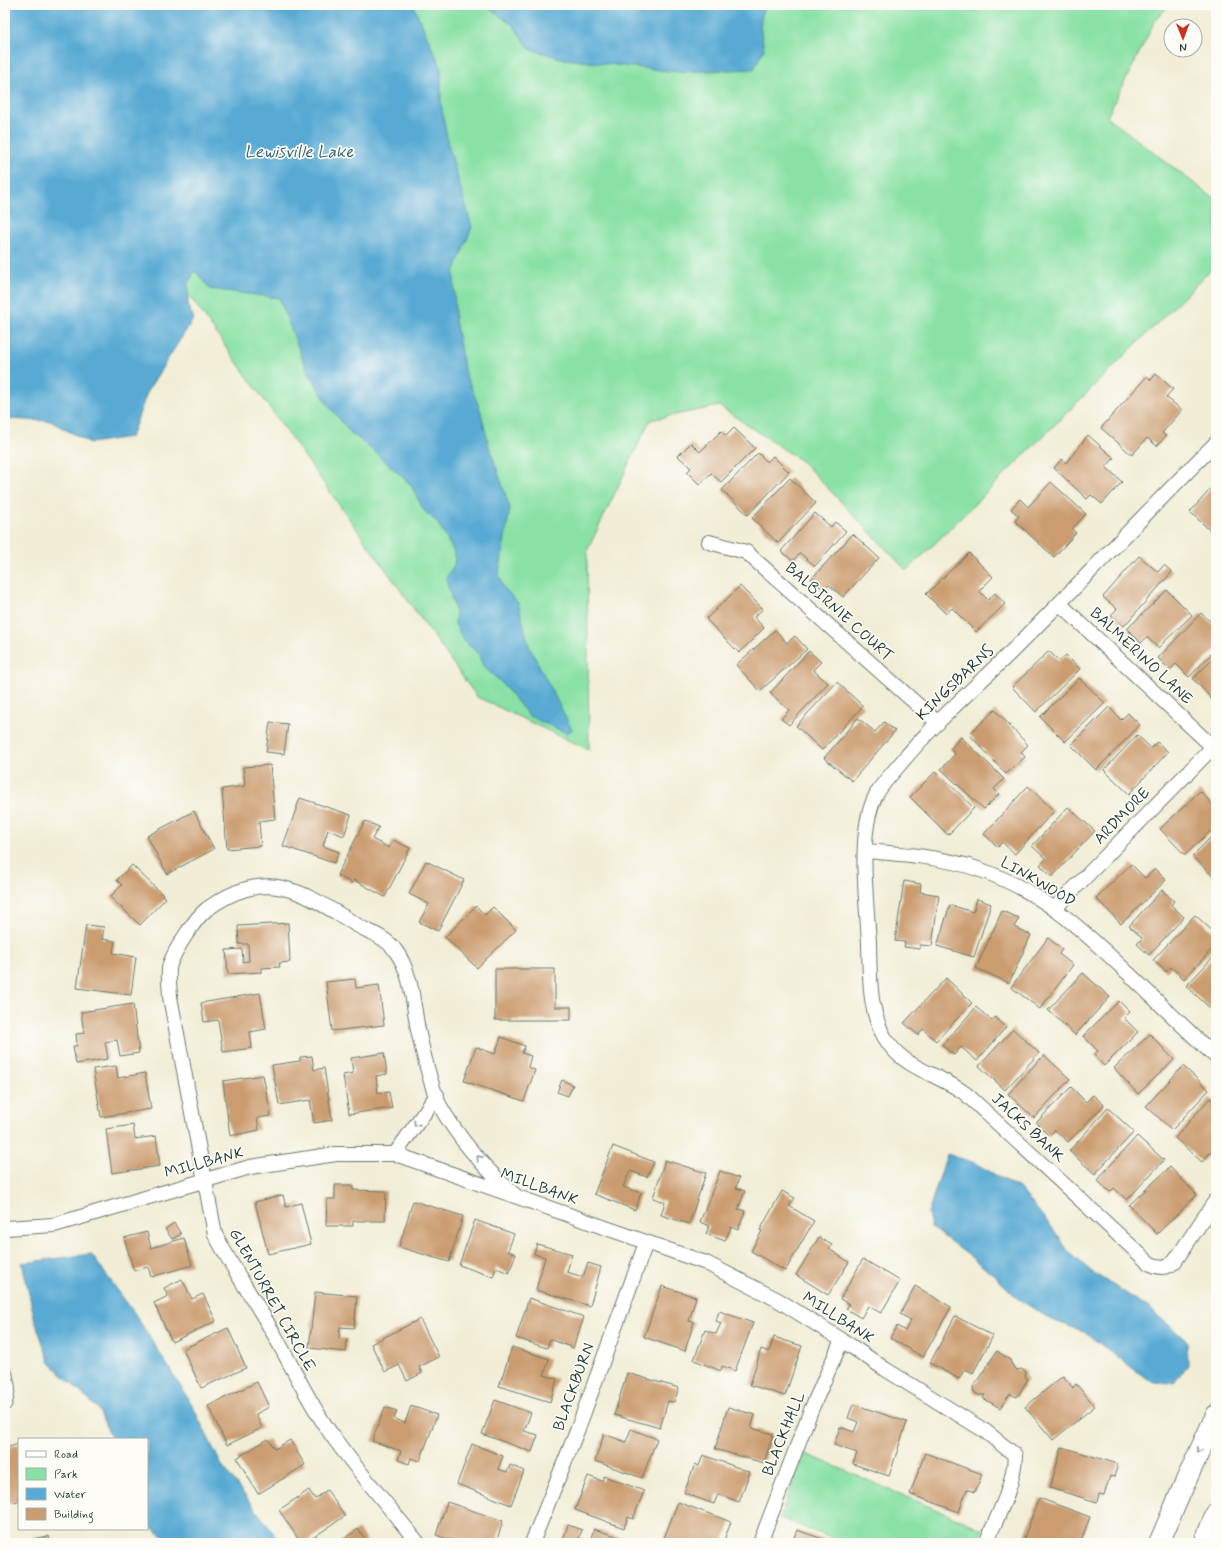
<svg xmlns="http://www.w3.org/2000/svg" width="1221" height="1548" font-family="Mynerve,sans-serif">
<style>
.green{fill:#89e1a5;stroke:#548f6c}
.water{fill:#59aad4;stroke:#3c7484}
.building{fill:#cb9c70}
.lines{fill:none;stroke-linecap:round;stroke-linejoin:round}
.street-casing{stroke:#687b6d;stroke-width:16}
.secondary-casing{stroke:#687b6d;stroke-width:22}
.street{stroke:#fff;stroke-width:14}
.secondary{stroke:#fff;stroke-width:20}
.oneway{stroke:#8f9e9a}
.labels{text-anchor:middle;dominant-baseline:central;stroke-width:3.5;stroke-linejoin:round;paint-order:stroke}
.street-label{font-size:16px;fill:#1f3d34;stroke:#fdfcf7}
.water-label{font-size:17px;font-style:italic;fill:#33636c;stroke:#fdfcf7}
</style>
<rect width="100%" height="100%" fill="#fdfcf7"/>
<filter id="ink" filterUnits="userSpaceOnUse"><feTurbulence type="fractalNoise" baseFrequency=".025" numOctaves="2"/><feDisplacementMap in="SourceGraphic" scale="8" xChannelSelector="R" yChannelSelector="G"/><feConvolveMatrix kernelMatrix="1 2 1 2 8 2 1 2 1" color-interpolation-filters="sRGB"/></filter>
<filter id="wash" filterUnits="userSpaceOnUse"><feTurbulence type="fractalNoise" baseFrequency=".012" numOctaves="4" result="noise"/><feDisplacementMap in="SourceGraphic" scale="16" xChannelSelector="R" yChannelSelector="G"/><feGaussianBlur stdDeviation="0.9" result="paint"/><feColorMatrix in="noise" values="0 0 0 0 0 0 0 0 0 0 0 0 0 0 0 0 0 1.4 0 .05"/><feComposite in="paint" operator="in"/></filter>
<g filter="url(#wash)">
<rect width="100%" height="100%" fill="#f1edd6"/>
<path class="green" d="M85 5H1169L1156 19 1107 117 1216 200V265L907 571 803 462 719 406 650 420 587 551 589 750 477 697 67 125Z
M804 1453 982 1529 977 1543H844L780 1518Z"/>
<path class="water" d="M5 5H413L441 67V103L448 144 472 227 454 272 455 320 465 373 480 409 489 446 510 508 499 574 503 587 518 603 529 646 572 730 566 733 529 716 501 682 483 666 478 653 465 642 455 624 456 615 446 578 454 565 455 557 453 550 437 522 424 511 411 485 375 452 351 433 328 405 305 365 279 298 210 289 197 273 193 272 192 278 188 282V307L194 318 148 390 131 437 90 443 50 421 5 419Z
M484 5H764L760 26 764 49 754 69 677 72 564 59 530 49 513 25Z
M947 1154 975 1163 1020 1189 1051 1226 1069 1252 1092 1272 1149 1308 1187 1341 1188 1365 1174 1383 1151 1382 1084 1332 1052 1320 1018 1299 993 1274 931 1227 928 1213Z
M91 1254 135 1314 191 1403 221 1464 281 1543H172L147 1524V1439H112L98 1409 50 1363 35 1321 22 1263Z"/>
<g id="blocks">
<path class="building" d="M1156 374 1173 389 1166 397 1182 410 1162 433 1166 436 1157 446 1147 438 1132 455 1101 428 1147 376 1151 380Z
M734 428 755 448 721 482 711 473 700 485 687 472 691 468 678 456 691 443 700 452 721 431 726 436Z
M1088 435 1114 458 1106 467 1122 482 1102 504 1091 495 1087 499 1054 468 1062 459 1066 463Z
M758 453 767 462 773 456 789 472 748 515 722 490Z
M790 478 816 503 778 543 752 518Z
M1051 482 1086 514 1072 529 1076 533 1054 557 1015 521 1019 516 1011 509 1020 499 1028 507Z
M1216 483V536L1190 512Z
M815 513 831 527 835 522 846 531 815 566 800 553 793 561 781 551Z
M853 534 879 558 843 597 829 585 824 590 811 579Z
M969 553 993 577 979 591 988 600 995 593 1005 604 976 632 952 608 946 614 926 594Z
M1139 556 1158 572 1164 565 1172 572 1124 626 1111 615 1117 609 1103 597Z
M740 586 763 609 754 617 764 628 739 653 706 619Z
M1167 590 1192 615 1158 648 1147 637 1141 643 1127 629Z
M1201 613 1216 627V649L1189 677 1176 664 1170 670 1158 658Z
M775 630 787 643 795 636 807 649 760 691 736 665Z
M809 651 821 662 813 670 828 683 789 725 781 719 789 710 770 693Z
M1049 651 1059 661 1066 655 1080 669 1036 712 1012 687Z
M1216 656V703L1193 679Z
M1079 678 1105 703 1065 742 1040 717Z
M837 682 863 706 822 750 796 726Z
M1109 707 1121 720 1128 713 1140 725 1096 770 1071 745Z
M995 710 1028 745 1021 752 1025 757 1006 774 969 734Z
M858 718 875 732 884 722 895 731 852 781 824 758Z
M270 722 288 724 284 754 266 752Z
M1137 735 1151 748 1157 742 1168 752 1129 794 1104 770Z
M961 737 1004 779 994 789 999 794 984 809 941 769 955 754 950 749Z
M270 765 275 819 259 821 261 846 227 849 222 789 245 786 243 767Z
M936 771 974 808 948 835 910 797Z
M1028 786 1054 811 1015 854 1002 842 998 847 984 834Z
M1200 791 1216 808V826L1185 855 1160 829Z
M300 798 351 815 344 836 328 830 323 846 339 852 334 863 283 846Z
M1068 807 1095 831 1052 877 1040 865 1046 859 1032 846Z
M194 811 214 849 167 874 147 836Z
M365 821 379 827 372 839 389 848 393 840 410 848 385 897 354 880 352 883 337 875Z
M1216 832V879L1192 856Z
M426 861 464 880 438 931 419 922 429 904 409 894Z
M1131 864 1145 878 1155 869 1166 880 1121 924 1096 898Z
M132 865 166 898 140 925 110 897 122 885 117 880Z
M904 881 921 884 920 892 939 895 932 946 920 945V949L904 947 905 942 895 941Z
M1162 890 1174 901 1171 905 1184 917 1149 955 1137 944 1142 938 1129 926Z
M977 899 991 904 974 957 937 946 950 905 973 912Z
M476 906 485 915 493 907 516 930 477 968 445 937Z
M1002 911 1019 918 1014 927 1031 935 1009 983 976 968Z
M1195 915 1216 934V945L1184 979 1171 967 1166 972 1153 960Z
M288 923 290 962 279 963 280 967 262 968V972L228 974 226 950 242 949 243 962 249 961 248 944H239L238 926Z
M86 925 104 927 102 939 115 941 113 953 136 957 131 995 77 988Z
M1048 938 1062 949 1059 954 1073 965 1040 1009 1011 987Z
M1216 954V1006L1212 1010 1186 986Z
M495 969H555V1007H571V1020H495Z
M1083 973 1110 997 1075 1035 1048 1010Z
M946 978 972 1003 936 1041 923 1029 918 1035 904 1023Z
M355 979 356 988 379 985 384 1025 332 1031 326 982Z
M260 993 266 1029 250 1032 252 1048 223 1052 218 1020 204 1022 201 1003Z
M1119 1001 1130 1012 1124 1018 1138 1032 1104 1066 1094 1055 1098 1051 1083 1036Z
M133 1004 139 1053 120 1056 117 1040 105 1042 108 1059 76 1064 73 1046H77L76 1034 84 1033 81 1012Z
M976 1007 992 1021 995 1017 1006 1027 977 1061 961 1047 954 1055 942 1045Z
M1013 1029 1039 1053 1005 1090 979 1066Z
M1150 1034 1174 1060 1138 1094 1114 1068Z
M501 1037 525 1046 522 1053 531 1056 528 1067 535 1070 524 1101 464 1081 476 1047 495 1054Z
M384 1053 387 1074 376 1076 378 1093 389 1092 392 1108 349 1114 343 1075 353 1073 351 1058Z
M1044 1055 1070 1079 1034 1118 1008 1094Z
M312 1056 314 1070 324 1068 332 1120 314 1123 310 1100 279 1105 272 1065 300 1061V1057Z
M116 1066 118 1078 145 1073 151 1109 101 1117 93 1069Z
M1183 1066 1209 1090 1172 1130 1146 1106Z
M263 1075 271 1116 257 1118 259 1130 230 1136 223 1081Z
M562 1080 573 1085 568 1096 557 1092Z
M1071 1087 1086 1102 1093 1095 1104 1105 1068 1142 1055 1130 1049 1136 1036 1123Z
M1210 1098 1216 1103V1146L1202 1162 1175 1138Z
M1108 1108 1134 1132 1095 1174 1069 1151Z
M133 1125 135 1139 156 1136 160 1166 112 1173 106 1129Z
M1137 1136 1164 1160 1127 1200 1114 1188 1110 1192 1097 1180Z
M613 1146 654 1162 647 1177 630 1171 623 1187 641 1193 635 1210 594 1194Z
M665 1160 706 1173 689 1224 661 1215 665 1202 653 1198Z
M1170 1167 1197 1195 1157 1234 1129 1205Z
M720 1171 739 1178 736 1188 745 1191 738 1209 745 1211 738 1230 731 1227 725 1241 706 1234 709 1226 700 1222Z
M335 1185H353V1190L386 1191 385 1221H353V1226H326L327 1199H335Z
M782 1191 795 1198 789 1206 814 1221 785 1271 751 1251 762 1231 760 1230Z
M283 1195 286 1207 301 1203 311 1244 268 1254 255 1202Z
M413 1201 463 1216 449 1262 399 1247Z
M475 1220 514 1234 508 1251 516 1254 509 1273 496 1268 493 1277 459 1265Z
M174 1223 181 1234 172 1239 165 1229Z
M147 1232 151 1248 184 1238 192 1265 151 1277 148 1267 134 1271 124 1238Z
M819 1237 832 1245 829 1249 849 1262 828 1295 796 1275Z
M537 1244 572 1254 567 1272 583 1277 588 1263 601 1267 590 1306 536 1290 545 1257 534 1254Z
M863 1259 900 1281 881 1313 868 1306 861 1318 846 1309 849 1304 840 1299Z
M182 1279 192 1299 203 1294 216 1321 172 1342 154 1303 168 1296 164 1288Z
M662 1286 696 1297 689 1321 694 1322 685 1351 644 1337Z
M915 1286 951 1307 923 1357 890 1338 897 1326 905 1331 911 1320 900 1314Z
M315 1292 357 1296 354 1328 340 1327 339 1338 347 1339 346 1352 309 1348Z
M529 1298 584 1317 573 1348 550 1339 547 1348 516 1338Z
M719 1311 753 1323 735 1371 722 1366 721 1371 694 1360 705 1330 716 1334 721 1323 716 1321Z
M955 1316 993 1336 973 1373 965 1369 959 1379 930 1363Z
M420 1319 439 1357 419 1367 422 1373 407 1381 399 1365 385 1372 371 1344Z
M228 1328 246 1368 201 1388 183 1349Z
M774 1337 802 1346 785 1396 750 1385 761 1349 769 1352Z
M512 1347 549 1359 544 1375 557 1379 550 1402 499 1386Z
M997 1351 1010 1360 1012 1365 1017 1370 1021 1369 1026 1372 1025 1377 1028 1379 1017 1397 1010 1394 1000 1408 983 1398 985 1395H979L974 1392 973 1387Z
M627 1373 679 1388 674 1402 668 1401 660 1428 614 1415Z
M1063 1376 1073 1388 1076 1384 1095 1406 1053 1440 1025 1407Z
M257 1382 269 1407 256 1414 262 1428 227 1445 208 1406Z
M495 1400 531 1413 524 1431 538 1435 532 1452 482 1434Z
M853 1404 907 1422 889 1476 853 1464 857 1453 834 1445 840 1427 854 1432 858 1422 848 1418Z
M411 1406 437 1415 420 1461 411 1458 409 1464 398 1460 401 1451 372 1441 385 1407 397 1411 394 1419 405 1423Z
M728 1407 755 1415 751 1428 773 1434 764 1463 715 1449Z
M631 1429 657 1439 642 1478 595 1461 604 1434 626 1442Z
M268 1439 275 1449 290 1440 305 1465 258 1494 237 1458Z
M19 1444V1501L5 1504V1448Z
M472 1444 503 1456 498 1469 507 1472 510 1465 524 1471 511 1505 457 1484Z
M1062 1447 1118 1464 1114 1477 1110 1476 1104 1495 1099 1494 1097 1502 1050 1488Z
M925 1453 982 1474 975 1492 967 1489 959 1512 910 1494Z
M703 1455 750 1472 739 1502 718 1494 714 1504 684 1493 695 1464 699 1466Z
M588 1476 602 1481 604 1476 644 1491 633 1519 628 1517 624 1528 575 1510Z
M309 1490 315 1499 327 1490 345 1516 305 1543H301L279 1510Z
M1039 1498 1090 1517 1080 1543H1038L1024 1538Z
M447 1502 503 1521 496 1543H459L436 1535Z
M678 1502 731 1522 723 1543H667L663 1541Z
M568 1525 582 1530 579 1538 590 1541 594 1529 625 1539 624 1543H562Z
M358 1529 368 1543H339Z
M797 1530 834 1543H792Z
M49 1536 51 1543H33L32 1539Z"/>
</g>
</g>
<g filter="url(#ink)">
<use href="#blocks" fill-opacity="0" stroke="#687b6d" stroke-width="1"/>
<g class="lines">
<defs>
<path id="street" d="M1216 443C1146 512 1080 584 1010 653 973 689 933 724 900 764 892 774 880 785 875 797 857 835 867 901 869 943 870 976 868 1016 889 1044 908 1070 941 1075 966 1094L1149 1263C1158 1268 1167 1269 1175 1261L1216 1200
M709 542 746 552 938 723
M1060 604 1216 750
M865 851C903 854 942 857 978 869 1042 891 1083 930 1130 975 1159 1003 1187 1030 1216 1057
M1055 908 1213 747
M395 1154 437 1095
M5 1228 54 1225 250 1167 336 1154H395L706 1263 778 1300 842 1340 885 1369 985 1431 1015 1455C1014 1486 998 1515 986 1543
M5 1373 8 1388 5 1403
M418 1543C391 1509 362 1476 336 1441 312 1408 295 1372 275 1336 256 1302 233 1270 215 1234L170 997C170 988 167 974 170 964 175 950 195 918 207 909 266 867 300 890 355 924 368 932 386 937 395 950 412 972 413 1004 418 1030 422 1049 432 1090 440 1106 459 1139 487 1171 516 1196
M532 1543 577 1431 646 1243
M760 1543 811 1410 842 1340"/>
<path id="secondary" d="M1159 1543 1184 1485 1216 1415
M1204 1543 1216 1513"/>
</defs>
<use href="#street" class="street-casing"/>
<use href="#secondary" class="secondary-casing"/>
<use href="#street" class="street"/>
<use href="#secondary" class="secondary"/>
</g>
<defs><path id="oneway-chevron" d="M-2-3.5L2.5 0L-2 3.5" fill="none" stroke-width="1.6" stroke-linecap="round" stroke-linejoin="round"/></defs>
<g class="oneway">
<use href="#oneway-chevron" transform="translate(416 1124) rotate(125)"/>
<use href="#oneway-chevron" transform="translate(479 1158) rotate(-132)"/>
<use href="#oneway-chevron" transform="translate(1199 1450) rotate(114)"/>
</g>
</g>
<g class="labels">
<g class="street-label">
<text transform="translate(839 612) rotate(42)">BALBIRNIE COURT</text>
<text transform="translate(1141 656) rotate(43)">BALMERINO LANE</text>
<text transform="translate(955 683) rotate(-44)">KINGSBARNS</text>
<text transform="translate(1122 816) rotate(-46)">ARDMORE</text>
<text transform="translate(1038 882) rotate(30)">LINKWOOD</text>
<text transform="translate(1028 1128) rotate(43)">JACKS BANK</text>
<text transform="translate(204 1163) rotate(-15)">MILLBANK</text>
<text transform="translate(539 1187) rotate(20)">MILLBANK</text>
<text transform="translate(272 1300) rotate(61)">GLENTURRET CIRCLE</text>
<text transform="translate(838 1318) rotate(33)">MILLBANK</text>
<text transform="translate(574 1387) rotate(-70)">BLACKBURN</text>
<text transform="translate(784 1434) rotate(-68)">BLACKHALL</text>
</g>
<g class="water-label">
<text x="299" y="152">Lewisville Lake</text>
</g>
</g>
<rect width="1221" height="1548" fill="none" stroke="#fdfcf7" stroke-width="20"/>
<rect x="18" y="1438" width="130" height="92" fill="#fdfcf7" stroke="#a4b0a9"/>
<rect x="26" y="1451" width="20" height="6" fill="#ffffff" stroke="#a4b0a9"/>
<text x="54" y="1458" font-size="12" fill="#1f3d34">Road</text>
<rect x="26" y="1468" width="20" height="12" fill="#89e1a5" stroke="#a4b0a9"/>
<text x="54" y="1478" font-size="12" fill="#1f3d34">Park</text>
<rect x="26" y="1488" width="20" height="12" fill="#59aad4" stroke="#a4b0a9"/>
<text x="54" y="1498" font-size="12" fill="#1f3d34">Water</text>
<rect x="26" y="1508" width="20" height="12" fill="#cb9c70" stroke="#a4b0a9"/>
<text x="54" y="1518" font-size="12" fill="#1f3d34">Building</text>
<g transform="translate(1183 38) rotate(179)"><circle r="19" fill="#fdfcf7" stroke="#a4b0a9"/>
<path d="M0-3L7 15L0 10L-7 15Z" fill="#c8321e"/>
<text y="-6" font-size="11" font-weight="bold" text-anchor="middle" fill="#1f3d34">N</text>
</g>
</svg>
